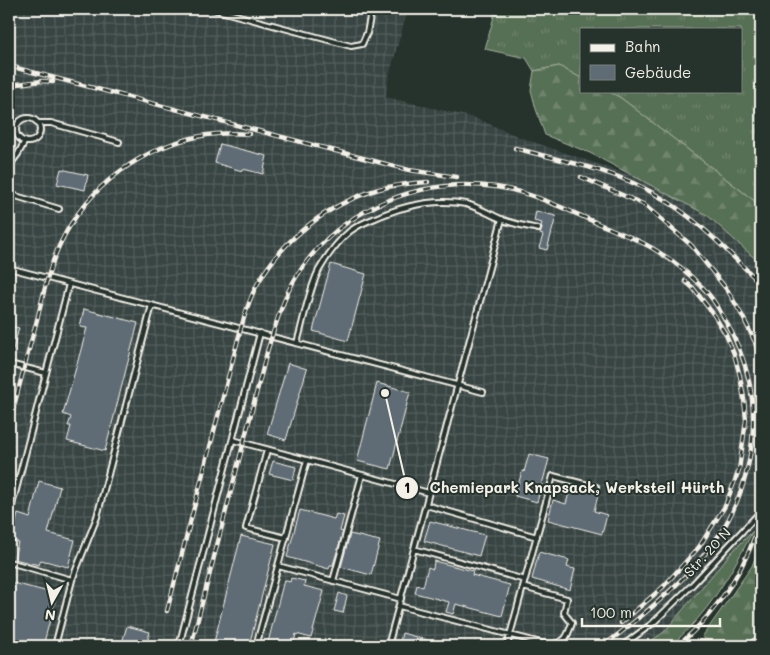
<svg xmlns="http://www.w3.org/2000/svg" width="770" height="655" font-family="Mali,sans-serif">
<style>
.industrial{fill:url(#industrial-grid)}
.grass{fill:url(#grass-tufts);stroke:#a6b09e}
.forest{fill:url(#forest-firs);stroke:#a6b09e}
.building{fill:#5f6c76;stroke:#f4f1e8}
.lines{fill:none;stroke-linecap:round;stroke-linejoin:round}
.lane-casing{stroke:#f4f1e8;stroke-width:8}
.lane{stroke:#26332d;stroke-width:4}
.rail-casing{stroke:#f4f1e8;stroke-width:4.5}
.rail{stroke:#26332d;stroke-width:2.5;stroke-dasharray:8;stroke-linecap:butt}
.labels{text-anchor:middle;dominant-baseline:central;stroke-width:4;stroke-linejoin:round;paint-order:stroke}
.street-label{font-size:14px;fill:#f4f1e8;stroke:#26332d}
.leader{fill:none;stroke:#f4f1e8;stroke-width:2}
.callout-dot{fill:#f4f1e8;stroke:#26332d;stroke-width:2}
.mark-label{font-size:15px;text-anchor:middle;font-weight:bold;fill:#111}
.callout-label{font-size:15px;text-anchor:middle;font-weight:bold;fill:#f4f1e8;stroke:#26332d;stroke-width:4;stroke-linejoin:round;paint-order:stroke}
</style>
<defs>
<pattern id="industrial-grid" width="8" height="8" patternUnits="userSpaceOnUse" patternTransform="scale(1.25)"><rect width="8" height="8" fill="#374443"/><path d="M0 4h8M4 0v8" fill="none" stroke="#555f5e"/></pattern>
<pattern id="grass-tufts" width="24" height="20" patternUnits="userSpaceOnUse" patternTransform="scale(1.25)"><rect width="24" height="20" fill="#576f55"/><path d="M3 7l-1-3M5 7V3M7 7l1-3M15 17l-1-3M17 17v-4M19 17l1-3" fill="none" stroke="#70846d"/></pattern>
<pattern id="forest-firs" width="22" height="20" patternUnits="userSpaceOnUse" patternTransform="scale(1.25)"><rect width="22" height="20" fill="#576f55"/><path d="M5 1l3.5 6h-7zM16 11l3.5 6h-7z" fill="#70846d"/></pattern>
</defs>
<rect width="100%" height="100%" fill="#26332d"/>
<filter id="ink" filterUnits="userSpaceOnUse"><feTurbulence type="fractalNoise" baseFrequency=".02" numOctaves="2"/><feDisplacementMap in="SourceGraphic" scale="10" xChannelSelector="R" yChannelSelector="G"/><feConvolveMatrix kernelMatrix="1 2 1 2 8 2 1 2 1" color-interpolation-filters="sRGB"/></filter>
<g filter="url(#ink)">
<path class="industrial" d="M9 9H408L389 76 386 97 475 118 522 138 641 179 707 215 761 264V522L731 553 664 632 644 646H9Z"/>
<path class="grass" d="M496 9H761V206L621 98 608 91H741V29H581V78L559 66 534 71 526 58 485 49Z"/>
<path class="forest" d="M559 66 581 78V91H608L621 98 761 206V264L707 215 590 153 545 135 536 109 531 90 534 71Z
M753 531C732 572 707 616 670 646H644L664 632 731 553Z
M761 543V636L743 646H717L702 637 752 566Z"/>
<path class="building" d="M220 144 267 156 263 174 243 169 242 171 215 163Z
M61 169 88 175 85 190 57 184Z
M536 211 556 216 547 250 539 248 543 235 540 234 542 229V227L541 226 542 223 534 221Z
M331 264 366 274 348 341 313 331Z
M84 309 138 323 105 451 67 441 71 426H68L71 417 63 414 87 328 80 327Z
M9 325 19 328 11 357 9 356Z
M288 363 307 369 286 440 267 434Z
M377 383 410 392 390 469 357 461Z
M529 454 549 459 537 502 515 496 522 471 524 472Z
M273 461 296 467 293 480 269 474Z
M39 481 60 487 48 533 75 540 68 567 41 560 39 565 14 559 18 542 11 541 18 514 30 518Z
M571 485 599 492 594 511 607 515 602 534 548 520 553 500 566 504Z
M300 510 334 519 336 514 344 516 340 531 343 532 333 565H330L329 569 287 557Z
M430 521 485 535 479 556 424 541Z
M350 534 380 541 371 575 341 567Z
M241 536 275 544 249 646H213Z
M539 552 569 560 567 567 575 569 570 590 532 579Z
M434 561 473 571 472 575 510 585 502 616 456 604 453 614 446 612 449 602 415 593 417 585 423 587 428 567 433 569Z
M291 578 305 581 304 586 324 591 311 638 296 634 293 646H267L284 580 290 582Z
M9 582 57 594 43 646H32L9 640Z
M339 593 347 596 343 613 334 611Z
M127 626 150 632 146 646H121Z
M402 633 441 644V646H399Z"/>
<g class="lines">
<defs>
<path id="lane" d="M213 9 351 46 362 44 367 33 371 12 370 9
M16 130a12 12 0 1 1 24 0a12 12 0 1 1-24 0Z
M38 123H51L119 142
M9 166 18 154 25 141
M9 194 59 209
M9 268 483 392
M297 343C304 319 308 292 319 270 327 256 338 241 350 231 357 226 365 222 373 219 402 206 434 198 466 204 478 207 489 214 501 219 512 224 526 226 538 229
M9 364 46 373
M233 440 429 493
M267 450 246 528 286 538
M426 505 537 537
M9 517 69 284
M414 549 525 580
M9 562 72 580
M278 566 401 599
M333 581 362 475
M399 606 549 645C566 642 567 638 572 623L564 613 567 599 523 587
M55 646 72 580 97 517 152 305
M179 646 260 333
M256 646 307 460
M388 646 502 219
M507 646 553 476 596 487
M622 646 653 623 693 584 761 511
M748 646 761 638"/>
</defs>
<use href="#lane" class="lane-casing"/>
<use href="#lane" class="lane"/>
<defs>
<path id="rail" d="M9 66 409 170 457 177
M9 85 42 81 53 82
M515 148C561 161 611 169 653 193 695 216 727 251 761 284
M581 177 643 204 691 245 728 291 743 317 755 342 761 363
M9 426C18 390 28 353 38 316 44 292 49 267 60 244 88 185 144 145 207 135 221 133 235 133 249 134
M167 611 241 328C245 314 249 299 257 285 282 239 328 204 379 189 395 185 412 183 428 182
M621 623 663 587 699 547 725 506 739 470 746 420 744 399 740 376 734 354 726 335 714 315 693 288 685 281
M191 646 267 352C274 330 280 308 290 288 329 213 414 176 496 187 532 192 565 209 597 223 620 233 643 241 663 255 675 262 691 276 701 286 710 294 718 307 724 318 735 337 744 358 749 381 760 432 748 492 719 535 691 577 643 616 603 646
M678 646C717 611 748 567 761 516"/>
</defs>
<use href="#rail" class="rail-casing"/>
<use href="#rail" class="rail"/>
</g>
</g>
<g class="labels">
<g class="street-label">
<text transform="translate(707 552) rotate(-47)">Str. 20 N</text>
</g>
</g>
<path class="leader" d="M385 393L407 488"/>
<g class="callout-dot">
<circle cx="385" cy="393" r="5"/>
<circle cx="407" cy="488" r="12"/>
</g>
<g class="mark-label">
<text x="407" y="493">1</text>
</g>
<g class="callout-label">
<text x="577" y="493">Chemiepark Knapsack, Werksteil Hürth</text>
</g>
<rect width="770" height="655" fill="none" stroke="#26332d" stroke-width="30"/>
<rect x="15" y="15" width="740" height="625" fill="none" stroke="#f4f1e8" stroke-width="2" filter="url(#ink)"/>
<rect x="580" y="28" width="162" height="65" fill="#26332d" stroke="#787f78"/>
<rect x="590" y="44" width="25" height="8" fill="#f4f1e8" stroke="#787f78"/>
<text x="625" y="52" font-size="15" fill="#f4f1e8">Bahn</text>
<rect x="590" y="65" width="25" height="15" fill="#5f6c76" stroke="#787f78"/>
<text x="625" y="78" font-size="15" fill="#f4f1e8">Gebäude</text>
<g transform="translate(52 602) rotate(188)" stroke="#26332d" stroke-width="4" paint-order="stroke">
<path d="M0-4L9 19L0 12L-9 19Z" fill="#f4f1e8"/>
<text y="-8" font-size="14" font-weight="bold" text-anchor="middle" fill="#f4f1e8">N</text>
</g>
<path d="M582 618v8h138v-8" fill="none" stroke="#f4f1e8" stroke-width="2.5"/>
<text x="590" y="618" font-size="15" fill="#f4f1e8" stroke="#26332d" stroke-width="4" paint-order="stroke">100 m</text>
</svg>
